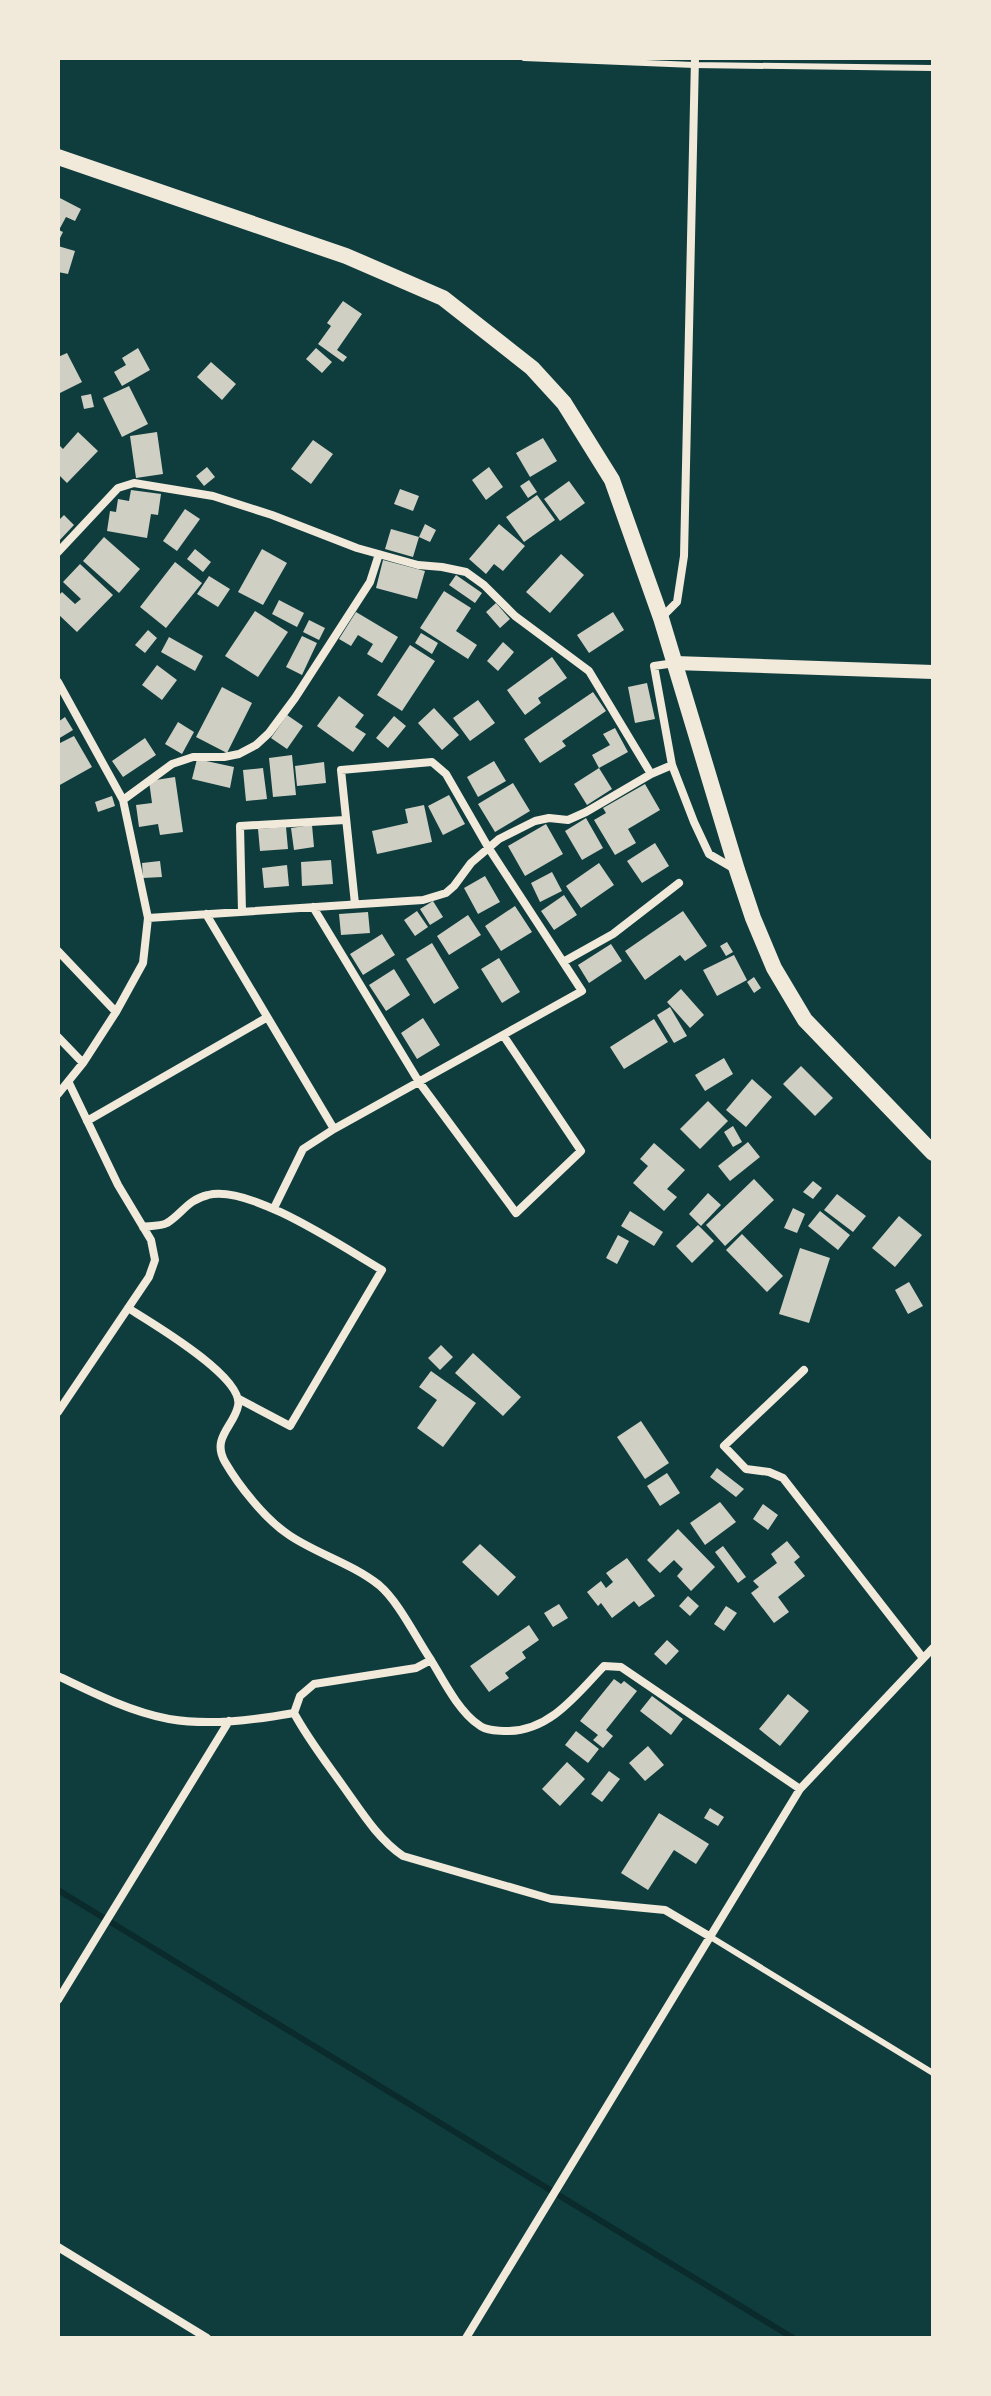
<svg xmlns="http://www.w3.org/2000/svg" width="991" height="2396" font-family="Helvetica,sans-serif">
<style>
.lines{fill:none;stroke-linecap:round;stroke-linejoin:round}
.stream{stroke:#0a2a2b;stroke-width:6}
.building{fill:#cfcfc3}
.service{stroke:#f1e9da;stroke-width:6}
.minor{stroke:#f1e9da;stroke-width:8}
.tertiary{stroke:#f1e9da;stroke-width:14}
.secondary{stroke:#f1e9da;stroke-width:16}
</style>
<rect width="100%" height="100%" fill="#0f3d3e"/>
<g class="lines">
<path class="stream" d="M58 1890 793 2338"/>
</g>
<path class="building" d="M58 197 81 209 75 221 66 217 59 230 63 232 58 242Z
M58 246 75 251 68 274 58 272Z
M343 301 362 314 337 350 347 357 343 362 318 344 331 326 327 323Z
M138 348 150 370 122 386 114 372 126 365 122 358Z
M316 348 332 362 322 373 306 359Z
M67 353 82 382 58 394V357Z
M211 362 236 384 222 400 197 377Z
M129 386 148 424 122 437 103 398Z
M91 394 94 407 84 409 81 396Z
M78 432 98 451 67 483 58 474V448L60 446 63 449Z
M157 432 163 474 136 478 130 436Z
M543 438 557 461 530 477 516 453Z
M313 440 333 454 311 484 291 469Z
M207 467 215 477 204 486 196 476Z
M489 467 503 487 486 500 472 480Z
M529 480 537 492 528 498 520 486Z
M569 481 585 503 560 521 544 499Z
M400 489 419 496 413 511 394 504Z
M131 490 161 494 158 515 151 514 147 538 107 531 110 511 116 512 118 499 129 501Z
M537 495 555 520 524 542 506 517Z
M185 509 200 519 177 551 163 541Z
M64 515 74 525 58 542V521Z
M425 524 436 530 430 542 419 537 413 557 385 549 391 529 419 537Z
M499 524 525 546 503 571 494 564 486 574 469 559Z
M104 537 140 569 119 593 83 561Z
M195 549 211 562 203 572 187 559Z
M262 549 287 563 263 605 238 592Z
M561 554 584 575 550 613 526 592Z
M383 560 425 571 417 599 376 588Z
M175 562 202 583 166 628 140 607Z
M80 564 113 595 77 632 58 614V596L62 592 75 604 81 599 63 582Z
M456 575 482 593 475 603 449 585Z
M209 576 230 589 218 607 197 594Z
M444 591 471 608 456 631 477 645 468 659 420 628Z
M279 600 304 613 297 627 272 614Z
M496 603 510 619 500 628 486 612Z
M255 611 288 632 258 677 225 656Z
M356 612 398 637 382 663 367 654 373 644 358 635 351 646 339 639Z
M613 612 624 630 589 653 577 635Z
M309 620 325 628 319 640 303 632Z
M148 630 157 638 145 653 135 645Z
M421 633 438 643 432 654 415 643Z
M302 636 317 643 302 675 286 667Z
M169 637 203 656 195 671 161 652Z
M503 642 514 652 498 671 487 661Z
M410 645 435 661 402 711 377 695Z
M552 657 567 678 538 698 541 703 525 715 507 690Z
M157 665 177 680 162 700 142 685Z
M647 683 655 719 635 723 628 687Z
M222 687 252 703 227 753 196 737Z
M593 692 606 711 562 741 566 746 540 763 524 739Z
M339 696 364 715 355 727 366 734 353 752 317 726Z
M478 700 495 723 470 741 453 718Z
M434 708 459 735 442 750 418 723Z
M287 715 303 726 287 749 271 738Z
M394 716 406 726 388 748 376 738Z
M65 717 73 730 58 739V722Z
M178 722 194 732 182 754 165 744Z
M615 728 628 752 599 768 612 789 587 805 574 784 599 768 592 755 610 745 603 734Z
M74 736 92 767 58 786V744Z
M145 738 156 755 123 777 112 761Z
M292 755 296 795 273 797 269 758Z
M197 759 234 767 230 788 192 779Z
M494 761 506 781 478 797 467 777Z
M324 762 326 783 297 786 295 766Z
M263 768 267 799 246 801 243 770Z
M175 777 183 832 160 835 158 824 139 827 136 805 152 803 149 781Z
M513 783 530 811 495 832 478 804Z
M645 784 660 810 628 829 636 843 615 855 594 820 606 813 603 808Z
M449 795 465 824 443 835 428 806Z
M112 796 115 806 98 812 95 802Z
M424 805 432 842 377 854 372 831 408 823 405 809Z
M586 818 603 848 582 860 565 831Z
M546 824 563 854 525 876 508 846Z
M312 825 314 847 294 850 291 828Z
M286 827 288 849 260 851 258 829Z
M655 843 669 866 642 883 627 861Z
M331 860 333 884 302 886 301 862Z
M160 861 162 877 143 878 142 863Z
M599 863 614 885 581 908 566 886Z
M287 865 289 886 264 888 262 868Z
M552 872 562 891 540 902 531 883Z
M485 876 500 902 478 914 464 888Z
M564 895 577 915 554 930 541 911Z
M433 901 443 917 430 925 420 909Z
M515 906 532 932 501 951 485 926Z
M417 911 428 927 415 936 404 920Z
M683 911 707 946 685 961 680 955 645 980 625 951Z
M368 912 370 933 341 935 339 914Z
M468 915 481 935 449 955 437 936Z
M382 934 395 955 363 975 350 954Z
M727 942 733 952 726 956 720 946Z
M432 943 459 988 434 1004 406 959Z
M611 944 622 961 589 983 578 965Z
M734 955 747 980 717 996 703 970Z
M499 958 520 992 502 1003 481 969Z
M394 969 410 995 386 1011 369 985Z
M754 977 761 988 754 993 747 982Z
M681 989 704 1015 690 1028 667 1002Z
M670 1007 687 1036 674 1043 657 1015Z
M423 1018 440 1045 417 1059 401 1033Z
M654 1019 668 1042 624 1069 610 1047Z
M724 1058 733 1074 705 1091 695 1075Z
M801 1066 833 1098 815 1116 783 1084Z
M752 1079 772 1097 746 1127 726 1110Z
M708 1101 728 1121 700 1149 680 1129Z
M733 1126 742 1142 733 1147 724 1132Z
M748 1142 760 1157 730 1181 718 1166Z
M654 1143 685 1170 667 1189 677 1197 664 1211 633 1183 648 1166 640 1159Z
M754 1179 774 1200 725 1246 706 1225Z
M813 1181 822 1188 813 1199 803 1192Z
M708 1193 721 1205 701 1226 689 1214Z
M837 1194 866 1216 853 1232 824 1210Z
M793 1208 805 1214 797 1233 784 1228Z
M630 1211 663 1232 654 1246 621 1226Z
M820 1211 850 1235 838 1250 808 1226Z
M899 1216 922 1235 895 1267 872 1248Z
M698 1225 714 1241 692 1263 676 1246Z
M742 1234 783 1276 767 1292 726 1250Z
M618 1235 629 1241 617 1264 606 1258Z
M800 1248 830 1258 809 1323 779 1314Z
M909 1282 923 1306 908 1314 895 1290Z
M441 1345 453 1357 440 1370 428 1358Z
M473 1353 521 1397 503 1416 455 1373Z
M431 1371 476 1403 443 1447 417 1428 437 1400 419 1387Z
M641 1421 669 1463 645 1479 617 1437Z
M717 1468 744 1489 736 1497 710 1477Z
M667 1473 680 1493 660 1506 647 1486Z
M720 1502 736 1522 705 1545 690 1523Z
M763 1504 778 1515 768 1530 753 1519Z
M678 1529 715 1567 691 1591 677 1576 683 1569 674 1560 660 1573 647 1560Z
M787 1541 800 1557 794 1562 805 1576 778 1597 789 1612 774 1623 751 1593 759 1587 753 1581 777 1563 771 1554Z
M480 1544 516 1577 498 1596 462 1562Z
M723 1546 746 1577 738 1583 715 1552Z
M627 1558 655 1596 639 1607 634 1601 612 1618 601 1603 598 1606 587 1592 601 1581 606 1588 613 1582 606 1573Z
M688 1596 699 1606 690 1616 679 1606Z
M559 1604 568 1618 553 1627 544 1613Z
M726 1606 737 1613 724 1631 714 1624Z
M529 1625 539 1640 522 1652 526 1658 505 1673 509 1678 489 1692 470 1666Z
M667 1640 679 1651 666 1665 654 1654Z
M614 1679 621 1684 624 1681 637 1691 606 1730 613 1736 603 1748 593 1740 598 1735 580 1721Z
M788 1694 809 1711 780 1746 759 1729Z
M652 1696 683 1719 671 1735 640 1711Z
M576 1731 599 1749 588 1763 565 1745Z
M648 1746 664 1765 645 1781 629 1763Z
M567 1762 585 1779 560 1806 542 1789Z
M609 1771 620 1779 602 1802 591 1794Z
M710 1808 724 1817 718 1826 704 1818Z
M659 1813 709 1844 696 1864 674 1850 648 1890 621 1873Z"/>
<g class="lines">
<path class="service" d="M524 58 694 65 933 68
M709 1936 933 2073"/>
<path class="minor" d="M58 552 118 488 134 483 213 496 272 515 357 548 418 565 442 567 466 572 484 585 515 616 589 671 651 774
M661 618 677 602 684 556 695 58
M675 663 654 666 672 765 694 822 709 854 733 868
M58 682 123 800 148 918 143 963 116 1012 83 1063 58 1094
M123 800 172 764 193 757H224L239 754 256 745 269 733 295 698 370 582 379 554
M313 907 419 1082 516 1213 581 1151 503 1035
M242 912 240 826 345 820
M206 914 334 1129 582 991 488 847 446 774 432 762 341 770 355 904
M148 918 423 900 446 893 454 886 471 863 499 839 535 821 549 818 568 820 586 812 651 774 672 765
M58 951 116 1012
M563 962 613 934 679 883
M58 1037 83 1063
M87 1121 266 1018
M274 1208 303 1149 334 1129
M143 1227C151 1226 161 1226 167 1223 183 1213 187 1200 208 1195 250 1184 344 1248 382 1270L290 1426 239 1399
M128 1308C150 1322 245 1377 238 1406 234 1426 211 1438 225 1462 239 1486 265 1519 289 1535 317 1554 351 1563 379 1585 399 1602 416 1638 431 1660
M804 1370 724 1446 746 1469 769 1472 783 1478 923 1658
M58 1412 149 1277 155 1260 151 1240 118 1185 69 1083
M58 1676C93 1693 131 1712 169 1719 210 1726 254 1720 294 1713 308 1739 326 1762 343 1786 361 1811 377 1838 403 1856L551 1899 665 1910 709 1936
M294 1713 300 1696 314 1684 416 1668 431 1660C443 1680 459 1712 479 1725 486 1731 500 1731 509 1731 551 1730 577 1694 604 1666L621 1667 800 1789
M58 2000 229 1721
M58 2247 207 2338
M466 2338 800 1789 933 1648"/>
<path class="tertiary" d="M675 663 933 672"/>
<path class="secondary" d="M58 157 346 256 443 298 532 368 564 403 612 480 661 618 737 870 753 918 774 968 805 1020 933 1153"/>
</g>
<rect width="991" height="2396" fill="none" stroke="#f1e9da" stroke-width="120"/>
</svg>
